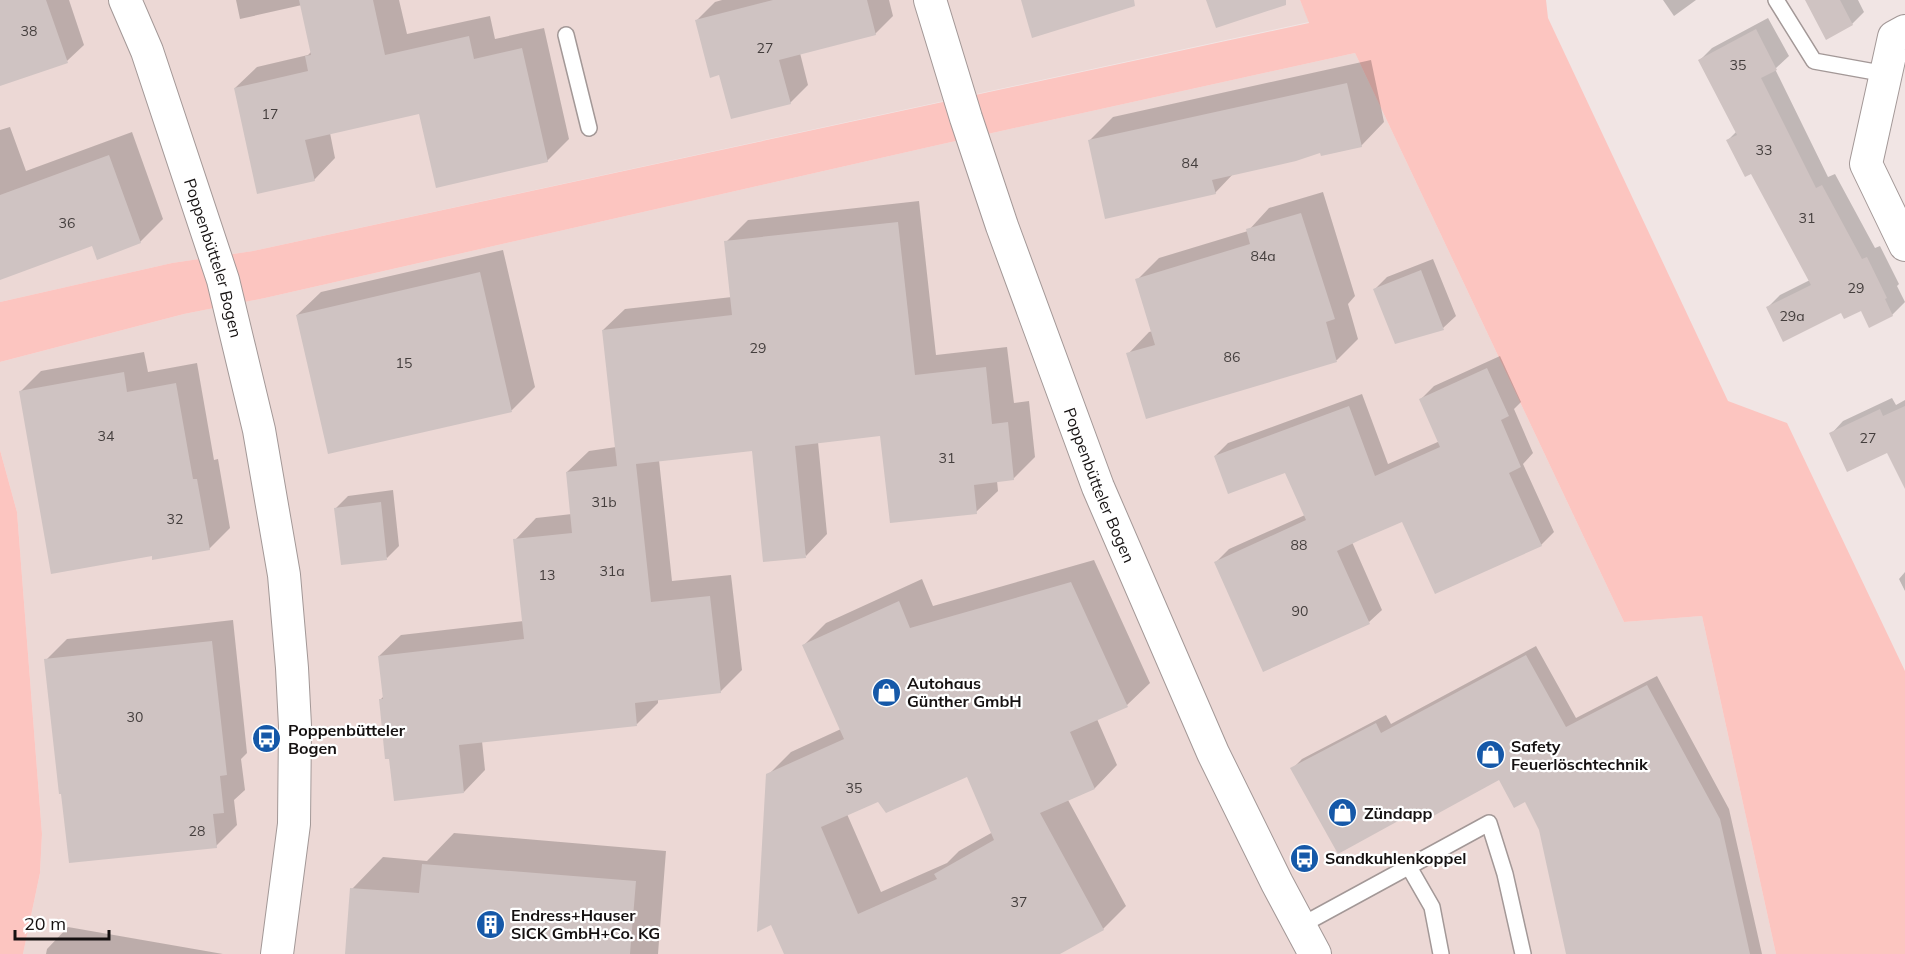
<svg xmlns="http://www.w3.org/2000/svg" width="1905" height="954" font-family="Mulish,sans-serif">
<style>
.built{fill:#ecd8d5}
.green{fill:#fcc5c0}
.shadow{fill:#0003;fill-rule:evenodd}
.building{fill:#cfc3c2;fill-rule:evenodd}
.lines{fill:none;stroke-linecap:round;stroke-linejoin:round}
.service-casing{stroke:#a39897;stroke-width:18}
.minor-casing{stroke:#a39897;stroke-width:34}
.service{stroke:#fff;stroke-width:15}
.minor{stroke:#fff;stroke-width:32}
.labels{text-anchor:middle;dominant-baseline:central;stroke-width:4.5;stroke-linejoin:round;paint-order:stroke}
.number-label{font-size:14px;fill:#443e3d}
.street-label{font-size:16px;fill:#151111;stroke:#fff}
.poi-label{font-size:16px;font-weight:bold;fill:#151111;stroke:#fff;text-anchor:start}
</style>
<rect width="100%" height="100%" fill="#f1e5e4"/>
<path class="built" d="M0 0H1300L1309 22 253 251 172 263 0 302Z
M1355 53 1624 622 1702 616 1776 954H23L40 873 42 834 17 512 0 450V362L184 314 265 298 938 145Z"/>
<path class="green" d="M1300 0H1546L1548 18 1728 401 1787 423 1905 671V954H1776L1702 616 1624 622 1355 53 938 145 265 298 184 314 0 362V302L172 263 253 251 1309 23Z
M0 450 17 512 42 834 40 873 23 954H0Z"/>
<path class="shadow" d="M0 0H69L84 45 67 61 0 85Z
M236 0H399L407 34 490 16 495 39 544 28 569 139 547 161 420 112 330 133 335 158 314 180 235 88 257 67 308 55 312 51 302 5 240 19Z
M722 0H889L893 16 875 34 800 53 808 85 790 103 720 73 697 20 715 2Z
M1663 0H1696L1674 16Z
M1807 0H1858L1864 12 1852 24Z
M1768 18 1789 56 1775 69 1828 177 1835 174 1875 248 1880 246 1899 284 1897 286 1905 302 1892 315 1862 309 1842 311 1768 307 1780 295 1810 280 1751 172 1728 140 1737 131 1700 60 1712 48Z
M1371 60 1384 122 1361 146 1321 151 1234 173 1215 193 1090 140 1113 117Z
M10 127 26 171 132 132 163 219 140 242 93 244 0 278V130Z
M1323 192 1355 296 1348 304 1358 339 1337 360 1147 417 1128 354 1149 332 1153 331 1137 280 1159 258 1248 231 1269 208Z
M919 201 936 355 1007 347 1014 403 1029 401 1035 457 1013 479 997 481 998 491 976 512 881 435 818 442 827 534 806 556 753 449 659 460 672 581 731 575 742 670 720 692 658 699V703L637 724 482 741 485 770 464 792 390 757 380 700 384 696 379 656 401 635 524 621 515 540 536 518 572 514 567 472 589 451 616 447 603 330 625 309 732 297 726 242 748 220Z
M503 250 535 387 512 410 329 453 297 315 321 292Z
M1433 259 1456 316 1443 328 1375 289 1387 277Z
M144 352 148 372 197 363 214 460 218 459 230 528 209 549 153 555 21 391 41 371Z
M1500 356 1521 402 1514 409 1533 453 1523 464 1554 532 1541 545 1403 520 1352 542 1382 610 1369 622 1216 562 1229 549 1305 515 1286 471 1215 456 1228 443 1362 394 1388 464 1440 441 1421 399 1434 386Z
M1892 398 1896 405 1905 400V486L1888 451 1831 434 1843 421Z
M393 490 399 546 387 558 336 508 348 496Z
M1094 560 1150 683 1127 705 1097 719 1117 765 1095 788 1068 800 1126 906 1103 929 1057 954H785L768 775 791 752 841 729 804 645 826 623 922 579 933 606ZM968 775 993 832 959 851 947 863 881 892 847 814 879 800Z
M1905 572V591L1899 579Z
M233 620 247 753 241 759 245 790 234 800 237 825 216 846 46 660 67 639Z
M1536 646 1576 718 1657 676 1729 809 1762 954H1567L1541 829 1525 800 1500 778 1421 807 1292 769 1302 759 1386 715 1391 724Z
M454 833 666 851 658 954H347L352 889 383 857 427 861Z
M68 927 223 954H46L47 949Z"/>
<path class="building" d="M0 0H46L68 63 0 86Z
M299 0H373L385 55 469 36 474 59 522 48 548 162 436 188 419 114 305 140 315 181 257 194 234 88 308 71 305 56 311 55Z
M773 0H867L876 35 779 60 791 104 731 119 719 75 710 78 695 20Z
M1021 0H1134L1135 6 1032 38Z
M1206 0H1286V5L1216 28Z
M1805 0H1840L1853 25 1826 40Z
M1756 29 1777 70 1761 78 1816 188 1822 185 1862 259 1867 257 1887 298 1885 299 1893 316 1869 328 1861 311 1844 319 1841 313 1783 342 1766 307 1811 285 1751 174 1745 177 1726 140 1737 135 1698 60Z
M1347 83 1362 147 1321 156 1320 153 1296 161 1212 180 1216 194 1105 219 1088 140Z
M109 155 141 243 97 260 92 246 0 280V195Z
M1301 213 1335 319 1326 322 1337 362 1146 419 1126 353 1155 345 1135 279 1250 244 1246 229Z
M898 222 915 375 986 367 992 424 1008 422 1014 480 974 485 977 514 890 523 880 436 795 446 806 558 763 562 752 451 636 464 651 602 710 596 721 693 635 703 637 726 459 745 464 793 394 801 389 759H385L379 699H383L378 656 524 639 513 539 572 533 566 472 617 466 602 330 732 315 724 241Z
M1421 270 1444 330 1395 344 1373 289Z
M480 272 512 412 328 454 296 315Z
M1487 368 1509 416 1501 420 1521 467 1509 473 1542 546 1435 594 1402 522 1360 540 1337 551 1370 624 1263 672 1214 562 1306 520 1285 473 1228 494 1214 456 1349 406 1375 476 1440 447 1419 399Z
M124 372 127 392 176 383 193 479H197L210 550 152 560V556L51 574 19 391Z
M1905 406V489L1887 453 1847 472 1829 433 1880 409 1883 416Z
M381 502 387 560 341 565 334 508Z
M1071 582 1128 707 1070 732 1095 789 1040 813 1104 930 1060 954H784L771 925 757 932 766 774 844 739 802 645 899 601 910 628ZM967 777 994 840 934 874 937 879 858 914 821 827 878 802 886 813Z
M212 641 227 775 220 776 224 813 213 814 217 848 69 863 61 794H59L44 659Z
M1526 655 1566 727 1647 685 1720 819 1750 954H1566L1539 830 1525 802 1514 808 1499 780 1426 820 1420 809 1338 854 1290 768 1376 723 1381 733Z
M422 864 636 881 630 954H345L350 888 419 893Z"/>
<g class="lines">
<defs>
<path id="service" d="M1776 0 1814 61 1886 74
M566 35 589 128
M1409 867 1432 907 1441 954
M1300 926 1489 823 1505 874 1523 954"/>
<g id="minor">
<path id="s1" d="M125 0 147 51 223 280 259 430 284 575 292 668 295 726 294 824 277 954"/>
<path id="s2" d="M930 0 966 118 1002 226 1098 487 1213 753 1277 883 1315 954"/>
<path d="M1905 31 1894 37 1866 164 1905 245"/>
</g>
</defs>
<use href="#service" class="service-casing"/>
<use href="#minor" class="minor-casing"/>
<use href="#service" class="service"/>
<use href="#minor" class="minor"/>
</g>
<defs>
<symbol id="shop-disc" viewBox="-11 -11 22 22"><circle r="9.5" fill="#1558a8" stroke="#fff"/><path d="M-5-2.5h2.3a2.7 3.5 0 0 1 5.4 0H5L5.5 6h-11ZM-1.5-2.5h3a1.5 2.3 0 0 0-3 0Z" fill="#fff"/></symbol>
<symbol id="bus-disc" viewBox="-11 -11 22 22"><circle r="9.5" fill="#1558a8" stroke="#fff"/><path d="M-5-6H5V4H4V6H2V4H-2V6H-4V4H-5ZM-3.5-4V0h7V-4ZM-3.5 1.2v1.5H-2V1.2ZM2 1.2v1.5H3.5V1.2Z" fill="#fff"/></symbol>
<symbol id="building-disc" viewBox="-11 -11 22 22"><circle r="9.5" fill="#1558a8" stroke="#fff"/><path d="M-4-6H4V6H1V3H-1V6H-4ZM-2.5-4.3h1.7v1.8h-1.7ZM.8-4.3h1.7v1.8H.8ZM-2.5-1h1.7V.8h-1.7ZM.8-1h1.7V.8H.8Z" fill="#fff"/></symbol>
</defs>
<g fill-rule="evenodd">
<use href="#shop-disc" x="870" y="676" width="33" height="33"/>
<use href="#bus-disc" x="250" y="722" width="33" height="33"/>
<use href="#shop-disc" x="1474" y="738" width="33" height="33"/>
<use href="#shop-disc" x="1326" y="796" width="33" height="33"/>
<use href="#bus-disc" x="1288" y="842" width="33" height="33"/>
<use href="#building-disc" x="474" y="908" width="33" height="33"/>
</g>
<g class="labels">
<g class="number-label">
<text x="29" y="31">38</text>
<text x="765" y="48">27</text>
<text x="1738" y="65">35</text>
<text x="270" y="114">17</text>
<text x="1764" y="150">33</text>
<text x="1190" y="163">84</text>
<text x="1807" y="218">31</text>
<text x="67" y="223">36</text>
<text x="1263" y="256">84a</text>
<text x="1856" y="288">29</text>
<text x="1792" y="316">29a</text>
<text x="758" y="348">29</text>
<text x="1232" y="357">86</text>
<text x="404" y="363">15</text>
<text x="106" y="436">34</text>
<text x="1868" y="438">27</text>
<text x="947" y="458">31</text>
<text x="604" y="502">31b</text>
<text x="175" y="519">32</text>
<text x="1299" y="545">88</text>
<text x="612" y="571">31a</text>
<text x="547" y="575">13</text>
<text x="1300" y="611">90</text>
<text x="135" y="717">30</text>
<text x="854" y="788">35</text>
<text x="197" y="831">28</text>
<text x="1019" y="902">37</text>
</g>
<g class="street-label">
<text stroke="none"><textPath href="#s1" startOffset="273">Poppenbütteler Bogen</textPath></text>
<text stroke="none"><textPath href="#s2" startOffset="514">Poppenbütteler Bogen</textPath></text>
</g>
<g class="poi-label">
<text x="907" y="683">Autohaus<tspan x="907" dy="18">Günther GmbH</tspan></text>
<text x="288" y="730">Poppenbütteler<tspan x="288" dy="18">Bogen</tspan></text>
<text x="1511" y="746">Safety<tspan x="1511" dy="18">Feuerlöschtechnik</tspan></text>
<text x="1364" y="813">Zündapp</text>
<text x="1325" y="858">Sandkuhlenkoppel</text>
<text x="511" y="915">Endress+Hauser<tspan x="511" dy="18">SICK GmbH+Co. KG</tspan></text>
</g>
</g>
<path d="M15 930v9h94v-9" fill="none" stroke="#151111" stroke-width="3"/>
<text x="24" y="930" font-size="18" fill="#151111" stroke="#ffffff" stroke-width="4.5" paint-order="stroke">20 m</text>
</svg>
